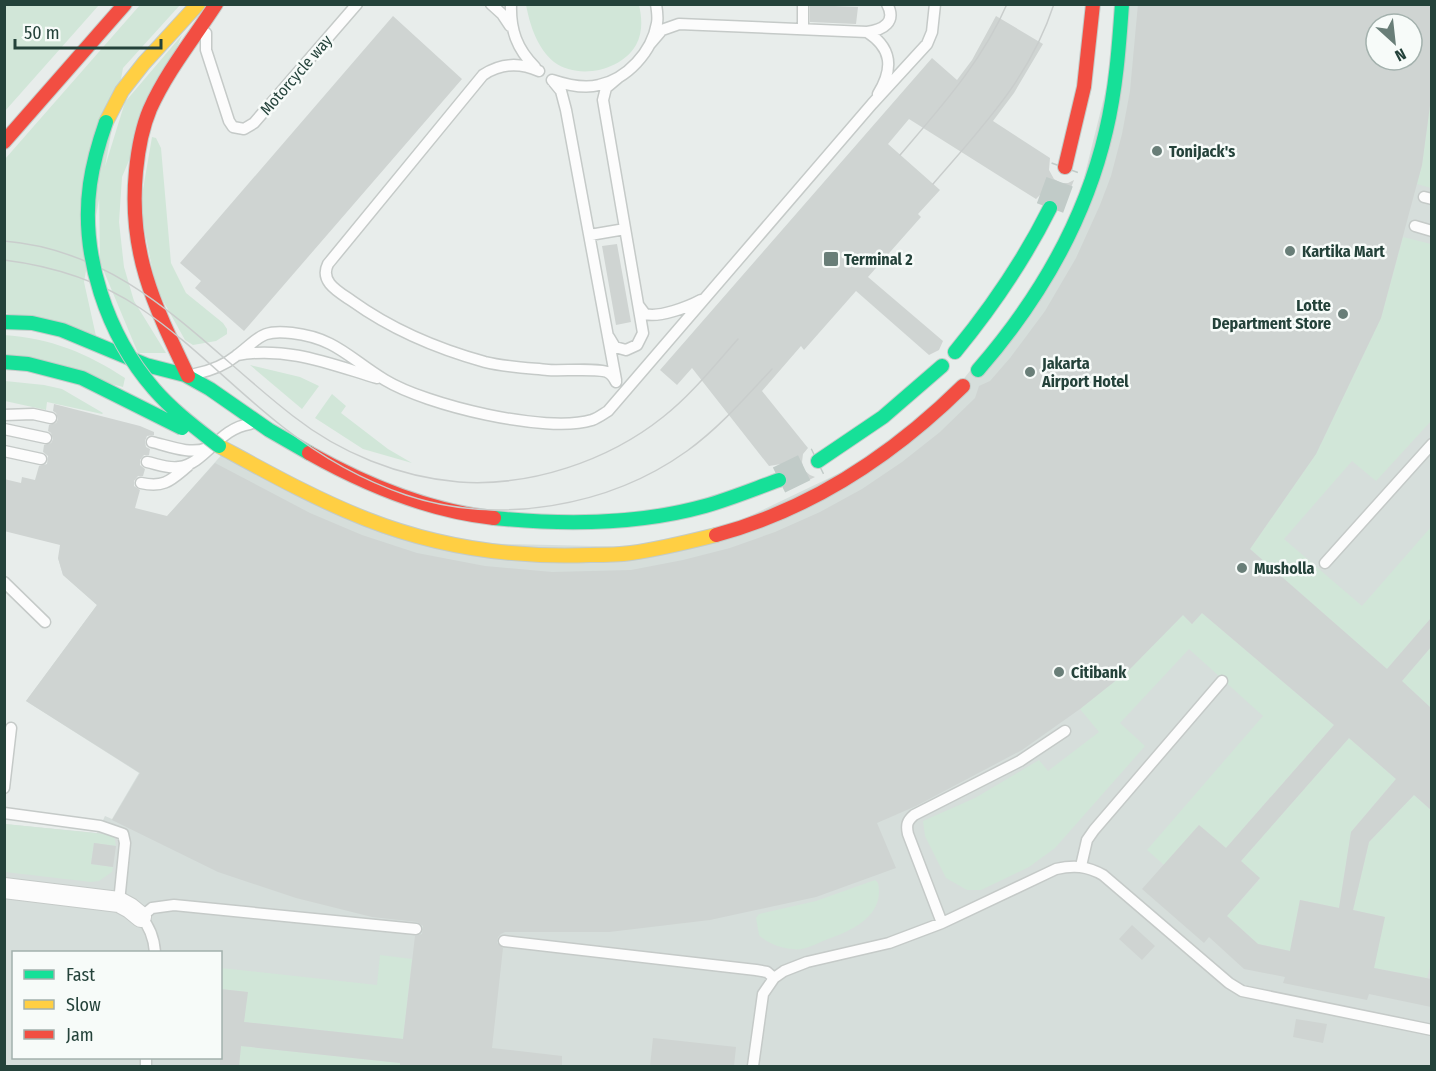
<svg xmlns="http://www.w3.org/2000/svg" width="1436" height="1071" font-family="'Fira Sans Condensed',sans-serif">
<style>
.built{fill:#d6dedb;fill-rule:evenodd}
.green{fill:#d1e6d8}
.building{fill:#cfd4d2;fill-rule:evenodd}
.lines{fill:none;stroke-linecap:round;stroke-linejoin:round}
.secondary-tunnel{stroke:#c1cbc8;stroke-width:28;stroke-dasharray:28 14;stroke-linecap:butt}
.lane-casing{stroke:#c5cac8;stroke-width:13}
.street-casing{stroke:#c5cac8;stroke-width:22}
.fast-casing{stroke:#c3cbc8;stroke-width:16}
.slow-casing{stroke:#c3cbc8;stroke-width:16}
.jam-casing{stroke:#c3cbc8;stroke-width:16}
.lane{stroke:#fcfcfc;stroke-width:10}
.street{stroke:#fcfcfc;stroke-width:20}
.fast{stroke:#16e098;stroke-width:14}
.slow{stroke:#ffcf43;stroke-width:14}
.jam{stroke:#f24e42;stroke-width:14}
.tram{stroke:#c9cdcc;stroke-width:1.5}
.fast-bridge-casing{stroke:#c3cbc8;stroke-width:16;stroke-linecap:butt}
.fast-bridge{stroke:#16e098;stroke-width:14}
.poi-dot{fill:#697e78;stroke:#f7fbf9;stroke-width:2}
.labels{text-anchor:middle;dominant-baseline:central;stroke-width:5;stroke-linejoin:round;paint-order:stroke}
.street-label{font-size:16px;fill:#24423a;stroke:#f7fbf9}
.poi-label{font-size:16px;font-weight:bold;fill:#24423a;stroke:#f7fbf9;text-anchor:start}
</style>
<rect width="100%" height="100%" fill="#e8edeb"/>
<path class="built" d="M1127 5H1431V1066H5L4 824 97 833 105 816 112 819 139 773 26 701 97 605 63 575 58 558 135 553 224 452 420 542 683 548 919 435 1066 250ZM1376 24H1412V60H1376ZM14 952H220V1058H14Z"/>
<path class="green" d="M5 4 99 5 5 111 4 5Z
M140 5H180L123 68 84 282 96 336 5 313V159Z
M526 5H639C642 18 643 32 636 45 621 71 578 80 554 62 537 48 530 25 526 5Z
M182 35 122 177 119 222 124 267 134 301 166 353H138L100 262 99 186 125 102Z
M1431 98 1432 188H1431L1417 184 1422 165Z
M152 137 156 138 161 148 171 263 186 293 223 323 227 329V334L216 341 193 345 185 340 156 288 140 207Z
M1403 237 1431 244V421L1376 481 1352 461 1284 539 1362 606 1431 527V618L1387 669 1250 549 1316 454 1381 318Z
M4 335C50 338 87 353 125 378L123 387 5 356Z
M250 365 300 377 319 386 302 409Z
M5 381 44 385 62 389 103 413 102 414 47 402 46 410 5 401Z
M332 394 346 406 341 413 388 449 412 463 363 449 315 418Z
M1202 613 1334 725 1226 848 1199 825 1164 865 1147 850 1263 716 1189 649 1120 723 1145 746 1055 848 1029 867 981 890H967L946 878 925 836 923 821 975 798 1039 760 1048 771 1099 732 1080 709 1129 670 1183 615 1192 624Z
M1431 647V708L1402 681Z
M1349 738 1396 779 1351 832 1339 908 1300 900 1290 951 1258 944 1227 916 1260 879 1241 861Z
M1414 795 1431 810 1432 959 1427 978 1374 968 1384 917 1353 910 1369 842Z
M5 824 114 835 116 846 94 843 91 864 113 867 112 872 99 881 91 882 5 872Z
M875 880 878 883C885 915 853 930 828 939 820 942 811 947 802 949 789 951 768 945 759 935L756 918 759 914 816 901Z
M380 955 412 959 403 1039 244 1022 247 992 221 989V968L377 985Z
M241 1046 401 1063 400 1066H239Z"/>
<path class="building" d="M1138 4H1431V98L1422 165 1381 318 1316 454 1250 549 1387 669 1431 618V647L1402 681 1431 708V810L1414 795 1369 842 1353 910 1385 917 1374 968 1431 979V1007L1369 994 1367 1000 1283 983 1285 977 1244 969 1209 937 1204 943 1142 889 1199 825 1226 848 1334 725 1202 613 1192 624 1183 615 1129 670 1080 709 1022 750 916 806 877 823 896 868 816 897 710 920 609 932H505L501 934 498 937 497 943 503 948 492 1048 562 1056V1066H400V1063L241 1046 239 1066H220V989L248 992 244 1022 403 1039 415 936 422 934 423 926 417 922 372 917 296 898 218 872 112 820 140 773 26 701 97 605 63 575 58 558 60 545 4 531V479L21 483 22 477 35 480 39 466 47 464 48 456 43 452 44 445 51 443 53 439 51 433 48 431 49 425 56 423 58 419 56 413 53 411 54 404 140 426 154 432V435L147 436 145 441 146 447 150 449 149 455H144L140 460V465L145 469 143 476H138L134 481V486L140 490 135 508 167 516 215 463 310 513 362 535 417 553 485 566 552 572 631 570 683 560 730 548 775 532 820 512 862 489 902 462 940 432 975 398 979 386 990 381 1010 358 1045 311 1076 258 1100 205 1111 176 1122 134 1130 91ZM1376 24H1412V60H1376ZM1349 738 1396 779 1351 832 1339 908 1300 900 1290 951 1258 944 1227 916 1260 878 1241 861Z
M810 5 858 7 856 24 810 22Z
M393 16 462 79 244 331 195 288 201 281 180 263Z
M996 16 1043 44 1014 93 993 121 1050 158 1049 170 1054 179 1061 183H1068L1074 180 1065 203 1058 194 1050 192 1041 194 1036 199 909 119 888 144 940 190 918 214 921 217 868 277 943 341 939 350 929 355 856 291 804 350 801 346 762 391 808 448 803 454 802 462 804 470 810 475 815 477 793 488 795 482V475L790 468 781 464 769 466 692 368 677 385 660 370 932 58 957 80 972 60Z
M617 244 631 322 616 325 602 246Z
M94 843 116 846 113 867 91 864Z
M1132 925 1155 946 1142 960 1119 939Z
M1296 1019 1327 1024 1323 1043 1293 1037Z
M653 1038 736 1047 734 1066H650Z"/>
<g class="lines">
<path class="secondary-tunnel" d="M1050 208 1065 167
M779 480 818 461"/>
<defs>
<path id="lane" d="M491 4 502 14 510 26
M511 4C510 30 517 49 535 67
M803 29V4
M867 32C883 30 897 22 887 4
M206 33V50L229 121 233 127 244 129 254 123 357 4
M650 44 662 30 679 24 867 32C892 48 894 68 878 94
M539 71C519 62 501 63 483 75L328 264C319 282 339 292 352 301 391 329 438 349 485 362 505 367 527 368 548 370 561 371 599 368 607 372 612 374 614 378 616 382
M552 80 561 91 566 110 616 380
M552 80C567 85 584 89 599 85 627 79 652 52 657 23 658 18 657 10 656 4
M1424 197 1432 199
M1415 226 1432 231
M590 235 625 229
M639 306 645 314C659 318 688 307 701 300
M609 337 615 347 626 350 637 345 643 333 603 100 606 88 619 77
M237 355C287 346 330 364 377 378
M195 374C209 371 225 365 236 356 259 339 260 329 292 333 336 338 350 359 385 380 426 405 546 434 592 420 598 418 603 414 608 411L872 104 927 44 932 32 935 4
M4 415 33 414 51 418
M4 429 46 438
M152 442C169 446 190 455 207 448
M4 451 41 459
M147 462C157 464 168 469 179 467 205 464 219 428 250 424
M141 483C165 488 171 480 188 466
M1325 563 1432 444
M4 582 45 622
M4 788 11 728
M4 813 100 826 123 834 125 843 119 902
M1081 866 1087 840 1094 830 1222 681
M942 923 908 834C906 825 907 821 914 815L1020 761 1065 731
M504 941 756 970 767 972 774 978
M155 952C154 939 150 927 141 917L152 908 174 905 416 929
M146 1066V1058
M753 1066 763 994 774 978 784 971 807 962 889 943 942 923 1056 869C1074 865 1087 866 1103 875L1229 983 1242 991 1432 1030"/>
<path id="street" d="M4 888 119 902 130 908 141 917"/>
<path id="fast" d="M4 322 32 323 62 330 146 365 185 375 210 389 269 430 309 453
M955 352C992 307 1024 260 1050 208
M978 370C1038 301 1085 221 1106 131 1116 89 1119 47 1122 4
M818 461 883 417 942 366
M494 518C563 525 637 525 705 506 730 499 754 489 779 480"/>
<path id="slow" d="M106 122 122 91 144 63 198 4
M219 446C267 472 315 499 366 519 437 547 514 558 590 555 603 555 617 555 631 553 660 549 688 542 716 535"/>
<path id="jam" d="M4 142 125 4
M1065 167 1084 87 1093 4
M188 376C154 305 128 252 136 171 138 150 142 128 150 109 167 71 194 38 216 4
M309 453C366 485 428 511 494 518
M716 535C812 509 893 455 963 386"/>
</defs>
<use href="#lane" class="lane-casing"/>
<use href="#street" class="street-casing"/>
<use href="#fast" class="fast-casing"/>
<use href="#slow" class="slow-casing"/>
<use href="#jam" class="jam-casing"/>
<use href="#lane" class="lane"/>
<use href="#street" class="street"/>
<use href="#fast" class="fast"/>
<use href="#slow" class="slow"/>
<use href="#jam" class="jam"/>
<path class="tram" d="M900 155C940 108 982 62 1007 4
M933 184C982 127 1030 78 1054 4
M4 241C129 251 201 345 293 416 340 453 399 477 459 482 530 487 608 461 663 417 691 395 714 366 738 339
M4 260C52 266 100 281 140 308 192 343 234 389 283 427 320 456 362 480 406 495 498 526 609 507 687 451 719 428 746 397 772 369"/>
<defs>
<path id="fast-bridge" d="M106 122C99 142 93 163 90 184 80 255 107 335 154 389 173 411 196 428 219 446
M4 362 28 364 82 378 182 428"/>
</defs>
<use href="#fast-bridge" class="fast-bridge-casing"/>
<use href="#fast-bridge" class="fast-bridge"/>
</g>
<g class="poi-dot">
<circle cx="1157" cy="151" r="6"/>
<circle cx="1290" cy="251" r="6"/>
<rect x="823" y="251" width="16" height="16" rx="3"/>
<circle cx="1343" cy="314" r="6"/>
<circle cx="1030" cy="372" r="6"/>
<circle cx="1242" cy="568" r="6"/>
<circle cx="1059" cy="672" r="6"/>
</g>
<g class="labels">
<g class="street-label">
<text transform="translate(296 75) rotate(-49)">Motorcycle way</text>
</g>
<g class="poi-label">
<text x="1169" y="151">ToniJack's</text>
<text x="1302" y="251">Kartika Mart</text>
<text x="844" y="259">Terminal 2</text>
<text x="1331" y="305" text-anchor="end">Lotte<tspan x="1331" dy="18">Department Store</tspan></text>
<text x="1042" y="363">Jakarta<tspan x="1042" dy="18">Airport Hotel</tspan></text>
<text x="1254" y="568">Musholla</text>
<text x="1071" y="672">Citibank</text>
</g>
</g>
<rect width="1436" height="1071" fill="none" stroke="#24423a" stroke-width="12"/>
<rect x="12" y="951" width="210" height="108" fill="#f7fbf9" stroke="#a3b1ad" stroke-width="1.5"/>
<rect x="24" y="970" width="30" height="9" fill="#16e098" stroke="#a3b1ad" stroke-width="1.5"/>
<text x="66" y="981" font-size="18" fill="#24423a">Fast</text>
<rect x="24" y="1000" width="30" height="9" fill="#ffcf43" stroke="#a3b1ad" stroke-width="1.5"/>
<text x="66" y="1011" font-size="18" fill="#24423a">Slow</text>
<rect x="24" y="1030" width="30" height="9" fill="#f24e42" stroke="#a3b1ad" stroke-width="1.5"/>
<text x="66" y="1041" font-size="18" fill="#24423a">Jam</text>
<g transform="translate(1394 42) rotate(153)"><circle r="28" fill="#f7fbf9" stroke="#a3b1ad" stroke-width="1.5"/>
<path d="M0-4.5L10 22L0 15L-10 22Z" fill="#697e78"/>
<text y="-9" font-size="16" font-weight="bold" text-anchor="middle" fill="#24423a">N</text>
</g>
<path d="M15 39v9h146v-9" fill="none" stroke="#24423a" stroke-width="3"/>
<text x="24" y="39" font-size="18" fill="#24423a" stroke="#f7fbf9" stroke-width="4.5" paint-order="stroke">50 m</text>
</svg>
